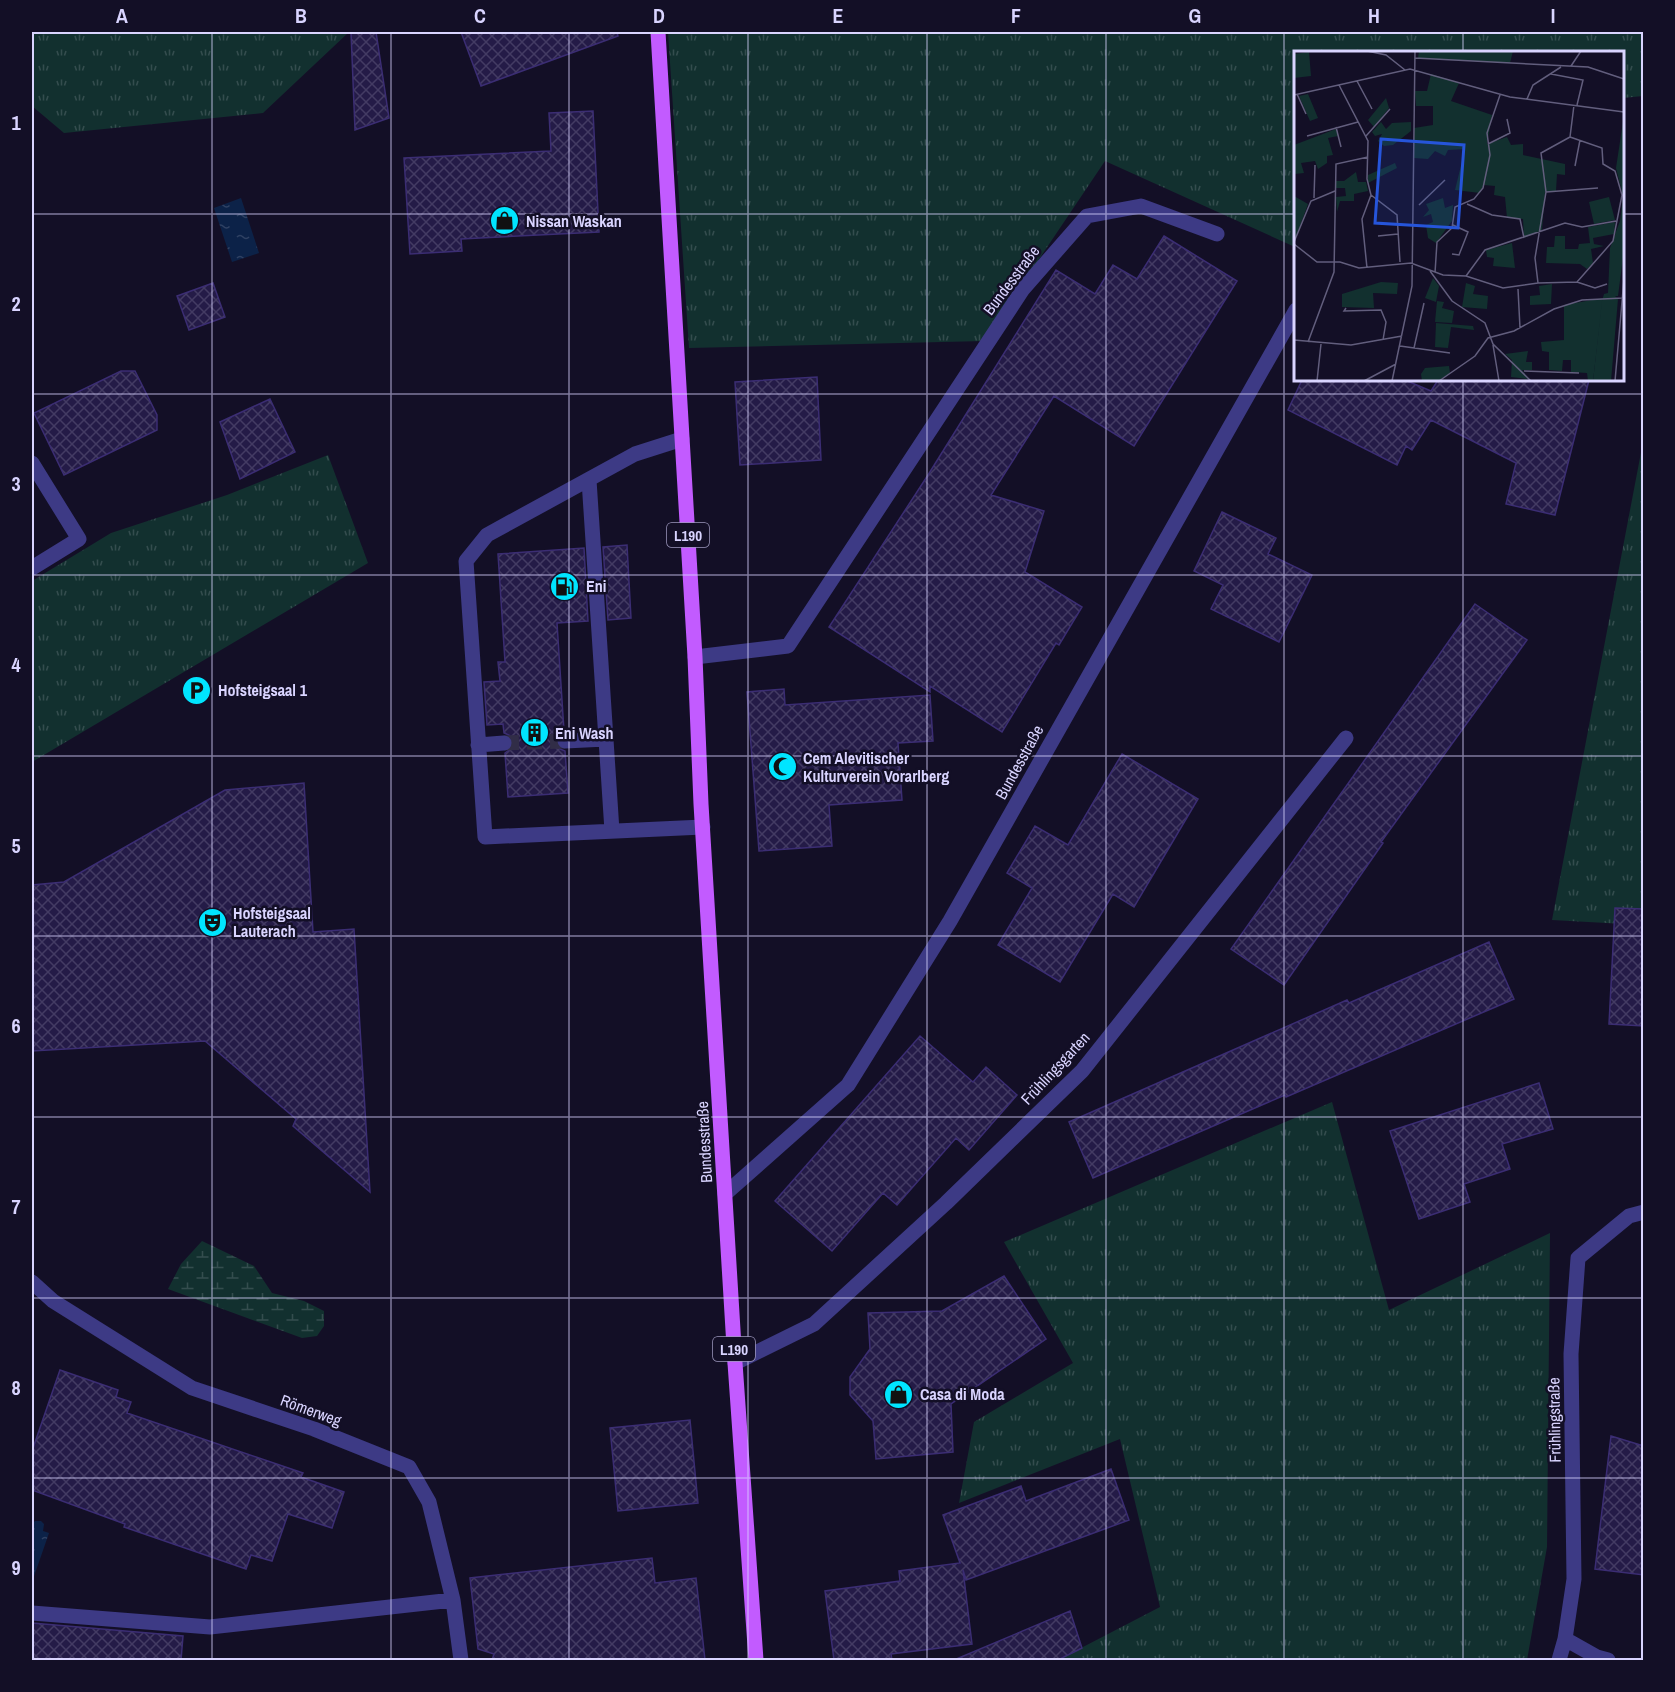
<svg xmlns="http://www.w3.org/2000/svg" width="1675" height="1692" font-family="'Archivo Narrow',sans-serif">
<style>
.grass{fill:url(#grass-tufts)}
.wetland{fill:url(#wetland-marsh)}
.water{fill:url(#water-ripples)}
.building{fill:url(#building-cross-hatch);stroke:#3b2d73;stroke-width:1.5}
.lines{fill:none;stroke-linecap:round;stroke-linejoin:round}
.minor-tunnel{stroke:#312d47;stroke-width:15;stroke-dasharray:15 8;stroke-linecap:butt}
.minor{stroke:#3d3a85;stroke-width:15}
.major{stroke:#c25bff;stroke-width:15}
.grid{fill:none;stroke:#d9d4ff;stroke-width:1.5;stroke-opacity:0.55}
.labels{text-anchor:middle;dominant-baseline:central;stroke-width:5;stroke-linejoin:round;paint-order:stroke}
.shield{fill:#130f26;stroke:#9e99be;stroke-width:1.5}
.shield-label{font-size:15px;font-weight:bold;fill:#d9d4ff}
.poi-label{font-size:16px;font-weight:bold;fill:#d9d4ff;stroke:#130f26;text-anchor:start}
.street-label{font-size:16px;fill:#d9d4ff;stroke:#130f26}
.inset-road{fill:none;stroke:#625e7d;stroke-width:1.5}
.view{fill:#2655da;fill-opacity:0.15;stroke:#2655da;stroke-width:3}
.inset-edge{fill:none;stroke:#d9d4ff;stroke-width:3}
.neatline{fill:none;stroke:#d9d4ff;stroke-width:2}
.grid-label{font-size:20px;text-anchor:middle;font-weight:bold;fill:#d9d4ff}
</style>
<defs>
<pattern id="grass-tufts" width="24" height="20" patternUnits="userSpaceOnUse" patternTransform="scale(1.5)"><rect width="24" height="20" fill="#12302f"/><path d="M3 7l-1-3M5 7V3M7 7l1-3M15 17l-1-3M17 17v-4M19 17l1-3" fill="none" stroke="#344d4e"/></pattern>
<pattern id="wetland-marsh" width="20" height="14" patternUnits="userSpaceOnUse" patternTransform="scale(1.5)"><rect width="20" height="14" fill="#12302f"/><path d="M1 5h8M5 5V1M11 12h8M15 12V8" fill="none" stroke="#344d4e"/></pattern>
<pattern id="water-ripples" width="26" height="14" patternUnits="userSpaceOnUse" patternTransform="scale(1.5)"><rect width="26" height="14" fill="#0c2248"/><path d="M2 4q2-2 4 0t4 0M15 11q2-2 4 0t4 0" fill="none" stroke="#2f4163"/></pattern>
<pattern id="building-cross-hatch" width="8" height="8" patternUnits="userSpaceOnUse" patternTransform="scale(1.5)"><rect width="8" height="8" fill="#241b47"/><path d="M0 0l8 8M0 8l8-8" fill="none" stroke="#433b63"/></pattern>
</defs>
<rect width="100%" height="100%" fill="#130f26"/>
<path class="grass" d="M32 32H349L263 113 64 133 32 106Z
M668 32H1643V96L1623 98 1622 52H1296L1295 247 1105 161 984 341 689 348Z
M1643 442V925L1552 920Z
M328 455 368 563 32 762V581L111 533 227 495Z
M1332 1102 1389 1310 1550 1233 1547 1547 1527 1660H1058L1160 1607 1120 1439 959 1503 974 1422 1073 1363 1004 1242Z"/>
<path class="wetland" d="M202 1241 254 1266 272 1293 304 1301 324 1311V1326L317 1336 302 1338 168 1289 181 1264Z"/>
<path class="water" d="M241 198 259 253 232 262 214 208Z
M35 1521H41L44 1524 43 1531 49 1533 32 1582V1524Z"/>
<path class="building" d="M351 32H376L389 118 355 130Z
M461 32H617L618 36 481 86Z
M593 111 599 232 461 239 462 251 410 254 404 158 551 151 549 113Z
M1164 236 1237 281 1134 446 1054 396 991 495 1044 511 1025 572 1082 607 1059 645 1056 643 1002 732 930 686V692L829 627 928 475 1056 270 1095 294 1113 265 1137 279Z
M213 283 225 317 189 330 177 296Z
M121 371H135L157 415V430L64 475 34 413Z
M817 377 821 460 740 465 735 382Z
M1302 380H1405L1431 391 1438 380H1589L1555 515 1506 504 1516 463 1431 420 1412 450 1406 446 1397 465 1288 410Z
M270 399 295 452 240 479 220 422Z
M1222 512 1276 538 1268 554 1312 575 1279 642 1211 609 1223 585 1194 571Z
M627 545 631 618 608 620 603 547Z
M584 548 588 621 557 623 564 731 557 736 555 742 560 749 565 751 568 793 508 797 505 753 512 748 514 742 509 735 504 733 503 724 487 725 484 682 500 681 498 662H505L498 554Z
M1475 604 1527 640 1381 842 1383 843 1284 985 1231 949Z
M784 689 785 705 930 695 933 741 898 743 902 800 829 805 832 846 759 851 747 692Z
M1122 754 1198 799 1134 907 1113 894 1060 982 998 945 1032 888 1007 873 1035 826 1068 845Z
M304 783 313 932 354 929 370 1192 293 1126 296 1119 205 1041 32 1051V885L64 882 225 790Z
M1615 908 1644 909V1026L1609 1024Z
M1489 942 1514 999 1286 1097 1285 1095 1093 1178 1069 1122 1347 1000 1349 1003Z
M920 1036 973 1082 986 1067 1017 1095 969 1150 956 1138 897 1205 883 1193 832 1251 775 1201Z
M1539 1083 1553 1129 1502 1144 1510 1169 1464 1184 1470 1202 1419 1219 1390 1131Z
M1004 1276 1046 1339 951 1404 953 1452 876 1459 873 1421 850 1395V1377L870 1349 868 1313 942 1311Z
M60 1370 118 1390 116 1397 131 1402 127 1413 303 1473 301 1477 344 1492 332 1528 288 1514 272 1561 251 1555 246 1569 124 1527 125 1524 32 1490V1451Z
M690 1420 698 1503 618 1511 610 1428Z
M1611 1436 1644 1446V1575L1595 1569Z
M1111 1469 1129 1520 966 1580 963 1570 972 1644 891 1654 892 1660H834L825 1591 900 1581 899 1571 960 1563 943 1515 1021 1486 1026 1501Z
M652 1558 655 1583 696 1578 705 1660H492L494 1654 478 1649 470 1578Z
M1070 1611 1082 1648 1058 1660H954Z
M32 1623 183 1636 181 1660H32Z"/>
<g class="lines">
<path class="minor-tunnel" d="M504 743 565 741"/>
<path class="minor" d="M682 439 635 454 487 535 466 561 485 837 703 827
M32 463 79 539 32 568
M589 480 612 831
M695 657 788 646 1023 289 1087 216 1141 206 1217 234
M565 741 606 739
M478 745 504 743
M725 1194 848 1085 950 921 1296 310
M32 1282 53 1301 192 1388 314 1429 409 1467 429 1502 453 1600 461 1660
M735 1363 814 1324 946 1203 1082 1071 1346 738
M32 1613 210 1627 453 1600
M1565 1639 1597 1657 1608 1660
M1559 1660 1565 1639 1574 1579 1571 1354 1578 1258 1629 1216 1644 1212"/>
<path class="major" d="M658 32 695 657 701 804 735 1363 756 1660"/>
</g>
<path class="grid" d="M212 32V1660M391 32V1660M569 32V1660M748 32V1660M927 32V1660M1106 32V1660M1284 32V1660M1463 32V52M32 214H1296M1622 214H1644M1463 380V1660M32 394H1644M32 575H1644M32 756H1644M32 936H1644M32 1117H1644M32 1298H1644M32 1478H1644"/>
<defs>
<symbol id="shop-disc" viewBox="-11 -11 22 22"><circle r="9.5" fill="#00e5ff" stroke="#130f26"/><path d="M-5-2.5h2.3a2.7 3.5 0 0 1 5.4 0H5L5.5 6h-11ZM-1.5-2.5h3a1.5 2.3 0 0 0-3 0Z" fill="#111"/></symbol>
<symbol id="fuel-disc" viewBox="-11 -11 22 22"><circle r="9.5" fill="#00e5ff" stroke="#130f26"/><path d="M-5.5-6h7V0h2V4h1.3V-2.5L3-4.5l.8-.8L6-3V5H2.5V1h-1V6h-7ZM-4.2-4.7v3.2H.2V-4.7Z" fill="#111"/></symbol>
<symbol id="parking-disc" viewBox="-11 -11 22 22"><circle r="9.5" fill="#00e5ff" stroke="#130f26"/><path d="M-3.5-5.5H1a3.5 3.5 0 0 1 0 7H-1V5.5H-3.5ZM-1-3.4V-.6H.8a1.4 1.4 0 0 0 0-2.8Z" fill="#111"/></symbol>
<symbol id="building-disc" viewBox="-11 -11 22 22"><circle r="9.5" fill="#00e5ff" stroke="#130f26"/><path d="M-4-6H4V6H1V3H-1V6H-4ZM-2.5-4.3h1.7v1.8h-1.7ZM.8-4.3h1.7v1.8H.8ZM-2.5-1h1.7V.8h-1.7ZM.8-1h1.7V.8H.8Z" fill="#111"/></symbol>
<symbol id="mosque-disc" viewBox="-11 -11 22 22"><circle r="9.5" fill="#00e5ff" stroke="#130f26"/><path d="M3.5-4.9A6 6 0 1 0 3.5 4.9A5 5 0 1 1 3.5-4.9Z" fill="#111"/></symbol>
<symbol id="theatre-disc" viewBox="-11 -11 22 22"><circle r="9.5" fill="#00e5ff" stroke="#130f26"/><path d="M-5-5.5Q0-4 5-5.5V0Q5 5 0 6Q-5 5-5 0ZM-3.3-2.5H-1v1.5H-3.3ZM1-2.5H3.3v1.5H1ZM-2.8 1Q0 5.5 2.8 1Z" fill="#111"/></symbol>
</defs>
<g fill-rule="evenodd">
<use href="#shop-disc" x="488" y="204" width="33" height="33"/>
<use href="#fuel-disc" x="548" y="570" width="33" height="33"/>
<use href="#parking-disc" x="180" y="674" width="33" height="33"/>
<use href="#building-disc" x="518" y="716" width="33" height="33"/>
<use href="#mosque-disc" x="766" y="750" width="33" height="33"/>
<use href="#theatre-disc" x="196" y="906" width="33" height="33"/>
<use href="#shop-disc" x="882" y="1378" width="33" height="33"/>
</g>
<g class="labels">
<g class="shield">
<rect x="667" y="523" width="42" height="24" rx="4.5"/>
<rect x="713" y="1337" width="42" height="24" rx="4.5"/>
</g>
<g class="shield-label">
<text x="688" y="535">L190</text>
<text x="734" y="1349">L190</text>
</g>
<g class="poi-label">
<text x="526" y="221">Nissan Waskan</text>
<text x="586" y="586">Eni</text>
<text x="218" y="690">Hofsteigsaal 1</text>
<text x="555" y="733">Eni Wash</text>
<text x="803" y="758">Cem Alevitischer<tspan x="803" dy="18">Kulturverein Vorarlberg</tspan></text>
<text x="233" y="913">Hofsteigsaal<tspan x="233" dy="18">Lauterach</tspan></text>
<text x="920" y="1394">Casa di Moda</text>
</g>
<g class="street-label">
<text transform="translate(1011 280) rotate(-53)">Bundesstraße</text>
<text transform="translate(1019 762) rotate(-61)">Bundesstraße</text>
<text transform="translate(1055 1068) rotate(-47)">Frühlingsgarten</text>
<text transform="translate(704 1142) rotate(-93)">Bundesstraße</text>
<text transform="translate(311 1410) rotate(20)">Römerweg</text>
<text transform="translate(1554 1420) rotate(-91)">Frühlingstraße</text>
</g>
</g>
<g transform="translate(1294 51)">
<rect width="330" height="330" fill="#130f26"/>
<path d="M137 23 165 32 157 50 198 64 193 93 213 86 217 94 229 93V104L271 113V124L263 123 262 140 251 141 248 179 230 187 229 168 213 167 211 146 200 144 201 135 190 134 186 142 161 139 171 98 154 99 151 105 141 100 134 108 120 107V77L139 74V55H122L121 40H133ZM14 43 24 67 16 70 5 45ZM92 47 95 57 80 76 74 69ZM330 64V139L329 145 322 117ZM87 71 92 78 98 72 117 71V80L99 94 90 95 84 90 88 83 81 85 78 81ZM42 78 44 85 34 87 39 104 33 105V112L24 118 21 110 7 112 10 122 1 123 0 139V94ZM101 112 103 117 74 132V124ZM62 121 64 131H72L74 140 60 143V150H46L43 161 42 146 52 145 51 137H42V130H50ZM0 145 14 153 2 186 0 184ZM315 146 321 169 300 173 295 151ZM149 147 151 157 159 154 158 170 142 192 134 187 132 174 139 171 137 163 129 166 135 159 132 153ZM321 171 320 183 299 187 300 193 310 195 297 198 299 212 293 218 286 213 252 212 253 196H260L261 185H271V198H284L285 193 296 192 294 176ZM218 192 221 217 199 215 200 207 193 206 192 199ZM139 227 145 235 142 251 131 247ZM87 231 104 232 103 243 79 242 80 257 48 256V243ZM172 232 181 235 179 243 194 245 193 258 168 256ZM258 233 257 253 236 254V245L246 244 245 235ZM309 247 299 330H294L293 322 277 321V309H269L268 320 255 319V301L248 300 247 291 270 289V254ZM143 250 150 251 148 257 160 260 158 272 141 271ZM234 300 232 311H238V319H228L235 328 217 326 218 309 211 303ZM155 315 156 322 144 330H128L127 323 131 317Z" fill="#12302f"/>
<path d="M330 139V199L324 245H321L324 248 317 330H299L308 250 310 243 314 242 316 197 326 170Z" fill="#12302f"/>
<path d="M125 0H219L216 12 124 7ZM15 1 17 25 0 27V3ZM142 272 179 275 180 279 157 276 154 297 141 296Z" fill="#12302f"/>
<path class="inset-road" d="M73 0 92 4 111 19M121 7 294 16 330 28M277 15 287 0M257 23 289 29 283 54M63 30 78 58M45 34 74 90 73 128 77 144 68 168 73 217M3 43 12 63M0 44 116 18 216 46 330 61M233 48 239 34 267 16M42 76 47 96M13 85 64 71M72 85 96 58M276 86 308 97 309 113 321 120 328 144 319 190 283 231M276 86 280 54M194 93 216 82 213 68M281 115 286 89M252 141 304 137M77 144 103 164 106 211M20 147 21 114M173 153 198 164 226 168 230 187M125 154 151 129M84 185 104 183M0 191 17 150 41 140M0 193 23 211H46L65 217 117 212 149 224 172 225 209 237 244 232 283 231 301 237 313 233M158 203 165 204 174 181 159 174M136 220 158 250 191 272 199 293 237 330M141 222 143 191 158 177 161 156 180 148 189 137 196 104 193 82 206 44M172 225 191 199 271 172 288 176 322 170M244 232 241 207 252 141 247 102 276 86M224 238 226 277M52 257 50 260 87 259 92 271 89 289M0 289 57 294 108 285M14 291 40 221 42 113 74 106M199 294 205 330M106 295 156 302M120 297 130 252M230 320 285 322M23 330 27 293M70 330 102 313M98 330 118 235 121 0M145 330 181 305 194 287 220 280 260 258 288 249 329 247M321 330 330 228"/>
<path class="view" d="M87 88 170 94 164 177 81 172Z"/>
<rect width="330" height="330" class="inset-edge"/>
</g>
<rect width="1675" height="1692" fill="none" stroke="#130f26" stroke-width="66"/>
<rect x="33" y="33" width="1609" height="1626" class="neatline"/>
<g class="grid-label">
<text x="122" y="23">A</text>
<text x="301" y="23">B</text>
<text x="480" y="23">C</text>
<text x="659" y="23">D</text>
<text x="838" y="23">E</text>
<text x="1016" y="23">F</text>
<text x="1195" y="23">G</text>
<text x="1374" y="23">H</text>
<text x="1553" y="23">I</text>
<text x="16" y="130">1</text>
<text x="16" y="311">2</text>
<text x="16" y="491">3</text>
<text x="16" y="672">4</text>
<text x="16" y="853">5</text>
<text x="16" y="1033">6</text>
<text x="16" y="1214">7</text>
<text x="16" y="1395">8</text>
<text x="16" y="1575">9</text>
</g>
</svg>
